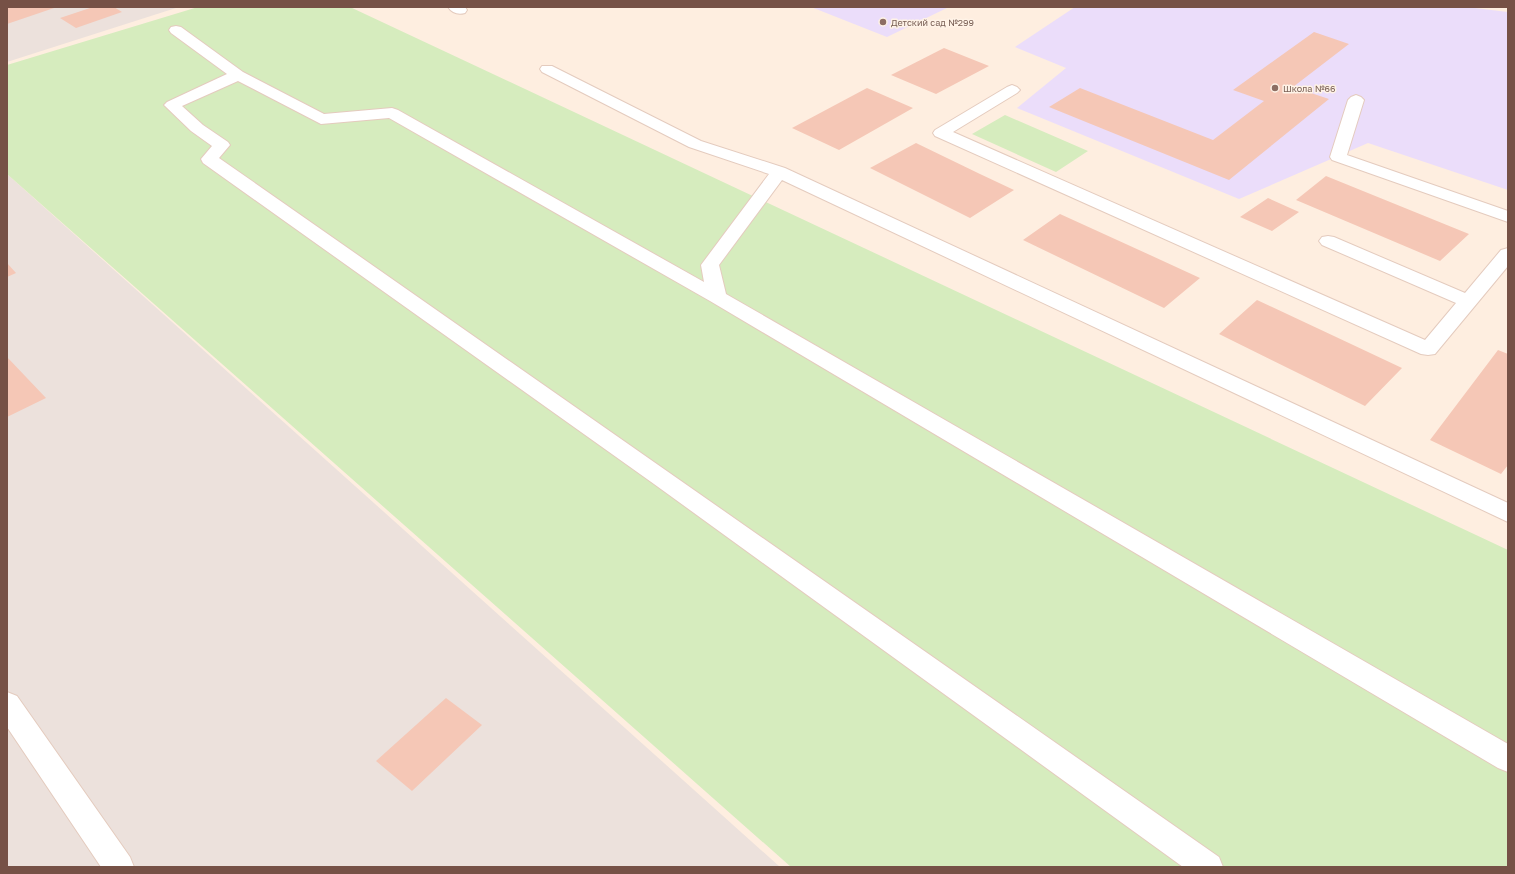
<svg xmlns="http://www.w3.org/2000/svg" width="1515" height="874" font-family="'Golos Text',sans-serif">
<style>
.industrial{fill:#ece1dc}
.education{fill:#ebddfa}
.green{fill:#d6ecbe}
.building{fill:#f5c7b6}
.lines{fill:none;stroke-linecap:round;stroke-linejoin:round}
.minor-casing{stroke:#e4cbbe;stroke-width:2}
.minor{fill:#fff;fill-rule:evenodd}
.education-dot{fill:#8d6e63;stroke:#fff3e7;stroke-width:1.5}
.labels{text-anchor:middle;dominant-baseline:central;stroke-width:3;stroke-linejoin:round;paint-order:stroke}
.far-education-label{font-size:9px;fill:#785e54;stroke:#fff3e7;text-anchor:start}
</style>
<rect width="100%" height="100%" fill="#feeee0"/>
<path class="industrial" d="M7 7H179L7 62Z
M7 174 780 867H7Z"/>
<path class="education" d="M811 7H949L887 37Z
M1075 7H1466L1508 12V190L1368 143 1239 199 1017 108 1066 68 1015 47Z"/>
<path class="green" d="M198 7H350L1508 550V867H791L7 174V65Z
M1005 115 1088 151 1056 172 972 134Z"/>
<path class="building" d="M7 7H57L7 24Z
M93 7H114L122 12 76 28 60 18Z
M1314 32 1349 44 1293 87 1329 99 1229 180 1049 107 1080 88 1213 140 1264 101 1233 90Z
M944 48 989 66 936 94 891 75Z
M867 88 913 108 839 150 792 128Z
M916 143 980 174 1014 190 970 218 870 168Z
M1326 176 1469 234 1440 261 1296 200Z
M1268 198 1299 212 1272 231 1240 217Z
M1060 214 1150 255 1200 278 1164 308 1023 240Z
M7 263 16 273 7 277Z
M1257 300 1351 344 1402 368 1365 406 1219 334Z
M1498 350 1508 354V465L1501 474 1430 440Z
M7 357 46 398 7 417Z
M446 698 482 725 412 791 376 761Z"/>
<g class="lines">
<defs>
<path id="minor" d="M448 7H465L467 10 465 13C458 15 452 13 448 7Z
M176 26 181 27 243 72 324 114 392 108 398 110 704 282 701 265 769 174 689 147 542 72 540 69 542 66H552L701 141 785 168 1508 503V522L782 180 719 265 726 294 1508 744V772L1498 768 710 301 389 118 321 124 238 81 182 106 203 125 228 142 230 145 219 158 1219 857 1223 867H1183L654 484 203 163 201 159 212 146 191 131 164 105 167 102 227 74 171 33 169 30 171 27Z
M1012 85 1017 87 1020 90 1017 93 953 132 1425 340 1456 303 1322 245 1319 241 1322 237 1328 236 1334 237 1465 293 1501 250 1508 248V266L1435 354 1428 355 1421 354 935 136 933 133 935 130 1007 87Z
M1356 95 1361 97 1364 100 1347 155 1508 211V222L1332 160 1330 157 1348 100 1351 97Z
M7 692 17 696 130 857 134 867H101L7 727Z"/>
</defs>
<use href="#minor" class="minor-casing"/>
<use href="#minor" class="minor"/>
</g>
<g class="education-dot">
<circle cx="883" cy="22" r="4"/>
<circle cx="1275" cy="88" r="4"/>
</g>
<g class="labels">
<g class="far-education-label">
<text x="891" y="22">Детский сад №299</text>
<text x="1283" y="88">Школа №66</text>
</g>
</g>
<rect width="1515" height="874" fill="none" stroke="#765146" stroke-width="16"/>
</svg>
